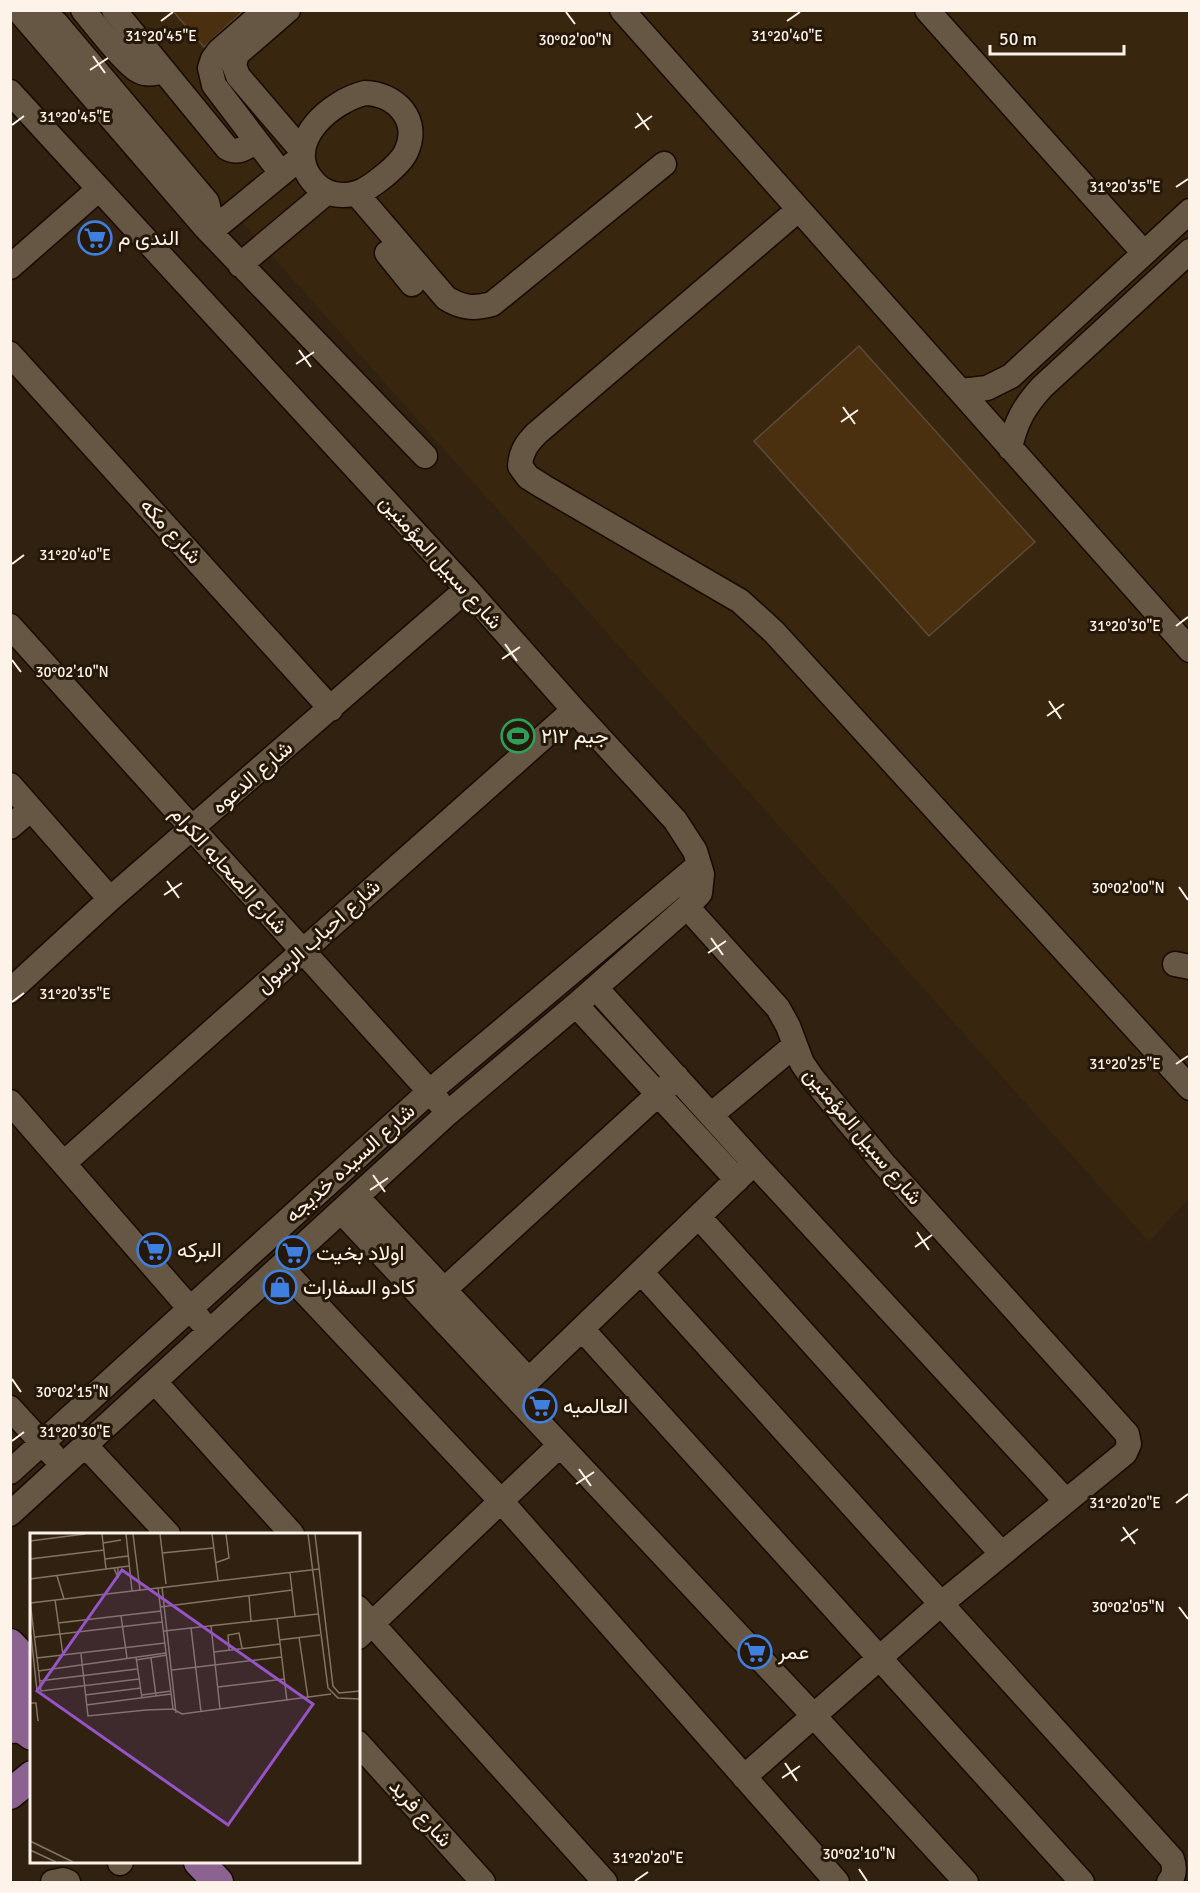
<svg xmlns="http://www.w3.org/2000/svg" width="1200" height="1893" font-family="Signika,Vazirmatn,sans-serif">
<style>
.built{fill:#39260f}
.building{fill:#4b300f;stroke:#5b4b3a;stroke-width:1.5}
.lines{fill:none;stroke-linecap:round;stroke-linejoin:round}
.minor-casing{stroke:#170a00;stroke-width:27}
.major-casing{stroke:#170a00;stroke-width:33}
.minor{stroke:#665644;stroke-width:24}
.major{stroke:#8c6290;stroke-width:30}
.ticks{fill:none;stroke:#fdf3e8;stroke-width:2}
.labels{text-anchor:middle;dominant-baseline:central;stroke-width:6;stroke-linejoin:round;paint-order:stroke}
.poi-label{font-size:21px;fill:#fdf3e8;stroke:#261808;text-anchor:start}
.street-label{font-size:21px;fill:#fdf3e8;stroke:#261808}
.inset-road{fill:none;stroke:#827567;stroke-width:1.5}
.view{fill:#9554c7;fill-opacity:0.15;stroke:#9554c7;stroke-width:3}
.inset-edge{fill:none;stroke:#fdf3e8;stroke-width:3}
.ticks-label{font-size:15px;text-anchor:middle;fill:#fdf3e8;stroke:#261808;stroke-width:6;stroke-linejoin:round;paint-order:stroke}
</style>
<rect width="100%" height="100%" fill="#302111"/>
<path class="built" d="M54 11H1189L1190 1197 1149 1242Z"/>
<path class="building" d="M172 10H244L204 47Z
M859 346 1035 542 929 636 754 441Z"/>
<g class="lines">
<defs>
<path id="minor" d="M18 10 205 227 425 456
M33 10 45 14 56 23 207 202C210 212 210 218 205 227
M83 10C94 23 126 65 139 71 147 75 155 74 163 70
M114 10 227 148C238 154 246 148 256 141
M266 10 219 51 213 59 210 68 214 85 281 173
M288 10 237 54 234 65 238 76 303 152
M622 10 1190 650
M927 10 1144 253
M10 92 467 589 574 710 675 820 695 851 702 874 700 893 687 907 778 1008 788 1026 802 1063 813 1079 883 1163 1127 1434 1129 1444 1125 1453 942 1603 744 1777
M365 93C396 94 421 120 406 152 400 165 370 189 357 193 350 195 342 196 334 194 324 192 315 185 309 176 286 139 332 101 365 93Z
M356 193 446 298C462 308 474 309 492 304L664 164
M798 210 537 433C527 443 521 451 520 466L528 477 544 487 740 601 774 632 1190 1088
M210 232 294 163
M387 253 412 284
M240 265 327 192
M10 267 99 189
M10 354 331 709
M961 391 987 388 1011 376 1190 211
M1010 448C1016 421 1024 407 1042 387L1190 251
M10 626 439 1102
M10 785 110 899
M10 827 31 809
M1175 964 1190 967
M596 988 754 1163 1065 1500
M10 991 110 899 467 589
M576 1005 737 1180
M10 1102 200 1320
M711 1115 795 1045
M64 1163 574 710
M357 1197 529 1380
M341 1211 813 1715 966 1882
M699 1217 1001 1553
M281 1267 501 1501 837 1882
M641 1272 1172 1859C1175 1868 1175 1875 1169 1882
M445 1289 677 1077
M582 1329 1082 1882
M155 1382 292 1534
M513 1395 754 1163
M10 1408 53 1455
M85 1445 168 1534
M10 1472 430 1091 699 865
M10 1514 448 1113 576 1005 687 907
M358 1608 605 1882
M358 1637 559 1446
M358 1743 483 1882
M120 1863 121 1862
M53 1882 63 1880 68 1882"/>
<path id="major" d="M10 1644 32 1667
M10 1672 32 1695
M10 1713 32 1693
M10 1728 21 1727 32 1735
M10 1794 32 1776
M199 1862 218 1882"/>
</defs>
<use href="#minor" class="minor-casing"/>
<use href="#major" class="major-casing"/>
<use href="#minor" class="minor"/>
<use href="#major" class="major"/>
</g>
<path class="ticks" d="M566 12 575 24M161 21 173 12M787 21 800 12M93 56 105 73M90 70 108 58M637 113 649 130M12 125 24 116M635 128 652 116M1176 187 1188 179M299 350 311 367M296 364 314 352M843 407 855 424M841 422 858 410M12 564 24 555M1176 626 1188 617M505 644 517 661M502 659 520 647M12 660 21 672M1049 701 1061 719M1047 716 1064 704M167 881 179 898M1179 887 1188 900M164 895 182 883M711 938 723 955M708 953 726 941M12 1002 24 993M1176 1064 1188 1056M373 1175 385 1192M370 1190 388 1178M917 1232 929 1250M915 1247 932 1235M12 1379 21 1392M12 1441 24 1432M579 1469 591 1486M576 1484 594 1472M1176 1503 1188 1494M1123 1527 1135 1544M1121 1541 1138 1529M1179 1607 1188 1619M785 1763 797 1781M782 1778 800 1766M859 1869 867 1881M635 1881 648 1872"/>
<defs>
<symbol id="supermarket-ring" viewBox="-11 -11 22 22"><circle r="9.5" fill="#261808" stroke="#3f7fe0" stroke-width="1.5"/><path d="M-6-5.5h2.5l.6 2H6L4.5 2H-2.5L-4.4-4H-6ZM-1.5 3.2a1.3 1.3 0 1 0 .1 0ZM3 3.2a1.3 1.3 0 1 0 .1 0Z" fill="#3f7fe0"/></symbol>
<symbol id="stadium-ring" viewBox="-11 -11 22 22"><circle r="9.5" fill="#261808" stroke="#2e9e5b" stroke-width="1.5"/><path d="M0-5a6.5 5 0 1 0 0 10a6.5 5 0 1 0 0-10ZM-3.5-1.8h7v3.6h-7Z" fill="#2e9e5b"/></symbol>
<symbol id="shop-ring" viewBox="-11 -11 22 22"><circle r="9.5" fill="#261808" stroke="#3f7fe0" stroke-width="1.5"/><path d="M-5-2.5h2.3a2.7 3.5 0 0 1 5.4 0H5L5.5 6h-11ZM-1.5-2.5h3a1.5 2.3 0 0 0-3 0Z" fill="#3f7fe0"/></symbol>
</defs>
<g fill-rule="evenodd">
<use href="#supermarket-ring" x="76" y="219" width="38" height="38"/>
<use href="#stadium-ring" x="499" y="717" width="38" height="38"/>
<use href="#supermarket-ring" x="135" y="1231" width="38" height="38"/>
<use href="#supermarket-ring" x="274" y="1234" width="38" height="38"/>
<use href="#shop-ring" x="261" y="1268" width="38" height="38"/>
<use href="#supermarket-ring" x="521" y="1387" width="38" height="38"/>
<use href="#supermarket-ring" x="736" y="1633" width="38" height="38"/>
</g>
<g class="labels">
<g class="poi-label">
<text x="118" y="238">الندى م</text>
<text x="541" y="736">جيم ٢١٢</text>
<text x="177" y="1250">البركه</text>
<text x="316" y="1253">اولاد بخيت</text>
<text x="303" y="1287">كادو السفارات</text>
<text x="563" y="1406">العالميه</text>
<text x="778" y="1652">عمر</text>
</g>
<g class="street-label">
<text transform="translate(171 531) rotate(48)">شارع مكه</text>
<text transform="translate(441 562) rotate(48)">شارع سبيل المؤمنين</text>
<text transform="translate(252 777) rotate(-41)">شارع الدعوه</text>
<text transform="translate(229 870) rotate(48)">شارع الصحابه الكرام</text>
<text transform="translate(318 936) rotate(-42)">شارع احباب الرسول</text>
<text transform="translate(863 1136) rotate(50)">شارع سبيل المؤمنين</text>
<text transform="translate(350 1163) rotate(-42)">شارع السيده خديجه</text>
<text transform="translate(421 1813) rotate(48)">شارع فريد</text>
</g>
</g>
<g transform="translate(30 1533)">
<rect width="330" height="330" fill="#302111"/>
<path class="inset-road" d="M72 1 76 36M96 1 102 58M103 1 110 57M130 1 136 51M182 1 188 47M278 1 298 155 308 165 330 166M285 1 303 153 309 160 330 158M0 8 55 1M73 10 91 7M132 20 183 15M0 26 74 17M75 26 98 23M185 30 199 25 196 1M84 35 88 45V35M260 40 265 83M27 43 34 66M0 46 99 33M132 54 146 180M128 55 143 176M219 63 221 88M25 67 33 122M0 68 11 158 109 146M0 70 289 36M130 74 262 57M91 83 97 125M247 85 257 168M28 90 131 78M181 93 190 176M161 95 171 179M134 98 288 81M1 102 7 158M5 104 132 89M269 104 278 165M249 107 290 102M199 117 198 102 209 100 212 115M184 119 250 111M51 121 58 183 116 177 143 176 152 181 301 161M106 124 112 165M7 125 135 110M121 125 126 163M106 127 137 122M142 137 251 124M8 138 136 120M9 148 107 136M188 154 254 146M55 162 111 155M112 162 141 158M0 170H6L8 188M56 172 141 161M0 308 43 329M0 317 26 329"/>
<path class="view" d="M92 37 283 171 198 292 7 158Z"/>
<rect width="330" height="330" class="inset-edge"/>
</g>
<g class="ticks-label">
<text x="161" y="41">31°20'45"E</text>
<text x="787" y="41">31°20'40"E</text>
<text x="575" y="45">30°02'00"N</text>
<text x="75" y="122">31°20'45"E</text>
<text x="1125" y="192">31°20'35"E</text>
<text x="75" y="560">31°20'40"E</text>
<text x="1125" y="631">31°20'30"E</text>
<text x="72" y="677">30°02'10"N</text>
<text x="1128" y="893">30°02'00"N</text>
<text x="75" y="999">31°20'35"E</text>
<text x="1125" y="1069">31°20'25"E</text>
<text x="72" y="1397">30°02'15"N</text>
<text x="75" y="1437">31°20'30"E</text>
<text x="1125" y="1508">31°20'20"E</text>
<text x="1128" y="1612">30°02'05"N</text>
<text x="859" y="1859">30°02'10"N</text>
<text x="648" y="1863">31°20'20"E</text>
</g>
<rect width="1200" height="1893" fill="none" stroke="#fdf3e8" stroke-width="24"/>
<path d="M990 45v9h134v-9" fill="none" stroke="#fdf3e8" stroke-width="3"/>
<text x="999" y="45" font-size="18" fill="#fdf3e8" stroke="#261808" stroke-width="4.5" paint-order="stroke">50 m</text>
</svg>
